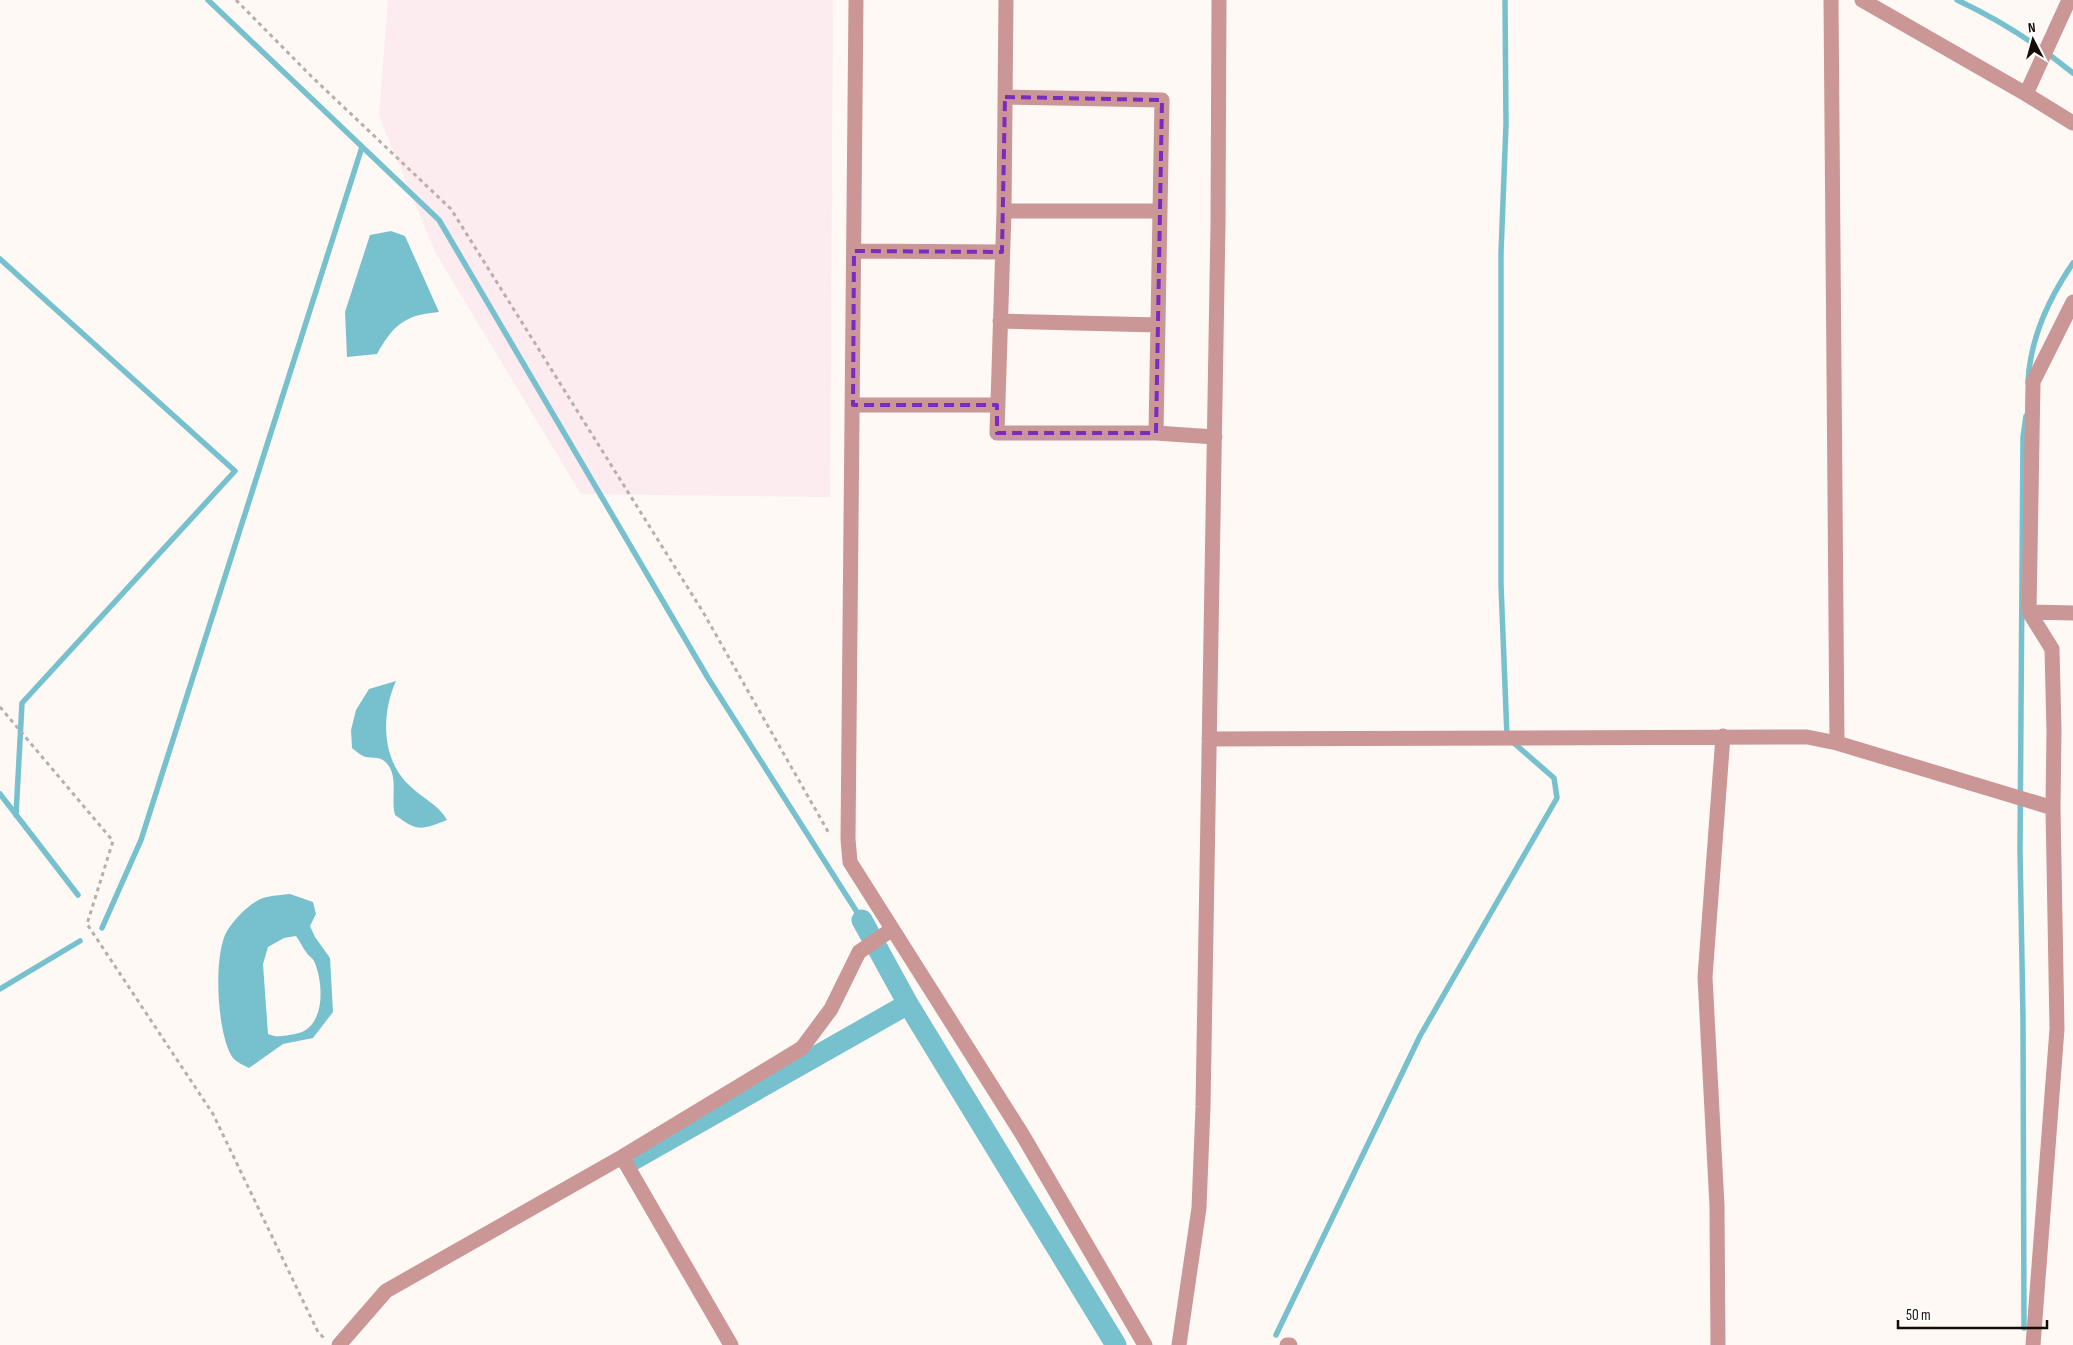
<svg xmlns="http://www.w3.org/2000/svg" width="2073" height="1345" font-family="'Sofia Sans Condensed',sans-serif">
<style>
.industrial{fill:#fcebef}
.water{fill:#77c1ce;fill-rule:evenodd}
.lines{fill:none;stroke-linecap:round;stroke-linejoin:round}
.stream{stroke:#77c1ce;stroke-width:5.5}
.canal{stroke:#77c1ce;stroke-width:21}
.path{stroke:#b6b0aa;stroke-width:3;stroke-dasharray:4 4;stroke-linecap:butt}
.street{stroke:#ca9796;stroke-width:15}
.marked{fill:none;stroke:#7b2cbf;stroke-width:4;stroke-dasharray:10 6;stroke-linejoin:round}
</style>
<rect width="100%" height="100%" fill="#fef9f4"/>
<path class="industrial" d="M388 0H833L830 497 581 494 435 252 379 116Z"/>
<path class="water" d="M391 231 405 236 439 312C405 315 394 324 377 354L347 357 345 312 370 235Z
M396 681C381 714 381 760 410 786 422 798 439 805 447 820 421 830 418 832 395 815 390 797 401 770 381 759 376 757 371 758 366 757 361 756 356 751 352 748L351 730 356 710 369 689Z
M290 894 313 902 316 914 310 926 315 937 330 958 333 1012 313 1038 283 1044 249 1068C243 1065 234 1061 231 1055 217 1030 213 955 227 931 235 918 252 900 267 897 275 895 283 895 290 894ZM296 936C300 941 302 947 306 952 308 956 312 957 314 961 324 983 326 1029 295 1034 284 1036 277 1038 268 1034L263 964 268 947 284 938Z"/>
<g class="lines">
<path class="stream" d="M208 0 439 220 708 678 862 920
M1957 0C2000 20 2037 44 2073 73
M0 259 235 471 22 703 16 815
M2028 382C2030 338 2049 298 2073 263
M0 794 78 895
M102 928 141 840 362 147
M0 989 80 941
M2024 1328 2023 1019 2020 850 2023 437 2026 416
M1276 1335 1420 1036 1557 798 1554 778 1507 737 1501 585V253L1506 124 1505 0"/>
<path class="canal" d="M862 920 908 1004 1116 1345
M631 1161 908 1004"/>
<path class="path" d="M236 0 311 76 451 209 703 612 830 835
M0 707 113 841 87 924 213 1114 318 1332 325 1339"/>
<path class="street" d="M856 0 848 839 850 862 1022 1134 1145 1345
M1006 0 1004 211 997 433H1156L1215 437
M1831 0 1837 743
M1862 0 2026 94 2073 123
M2026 94 2069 0
M1005 97 1162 100 1156 433
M1004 211H1160
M854 251 1002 252
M1000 321 1158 325
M853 405H997
M2029 612 2073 613
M1209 739 1807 737 1837 743 2053 808
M622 1157 731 1345
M339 1345 386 1291 622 1157 802 1048 831 1009 859 952 891 930
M1179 1345 1199 1208 1203 1107 1218 224 1219 0
M1287 1345H1290
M1718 1345 1717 1206 1705 977 1723 736
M2033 1345 2057 1029 2053 808 2054 731 2052 649 2029 612 2033 382 2073 302"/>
</g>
<path class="marked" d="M1005 97 1162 100 1156 433H997V405H853L854 251 1002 252Z"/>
<g transform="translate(2033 40) rotate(354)" stroke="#ffffff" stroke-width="4" paint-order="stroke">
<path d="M0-4L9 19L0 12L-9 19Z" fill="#150d05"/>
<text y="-8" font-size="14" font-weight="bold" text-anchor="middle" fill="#150d05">N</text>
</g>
<path d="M1898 1320v8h149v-8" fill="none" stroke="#150d05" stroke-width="2.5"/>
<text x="1906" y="1320" font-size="15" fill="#150d05" stroke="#ffffff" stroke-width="4" paint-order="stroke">50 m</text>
</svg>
